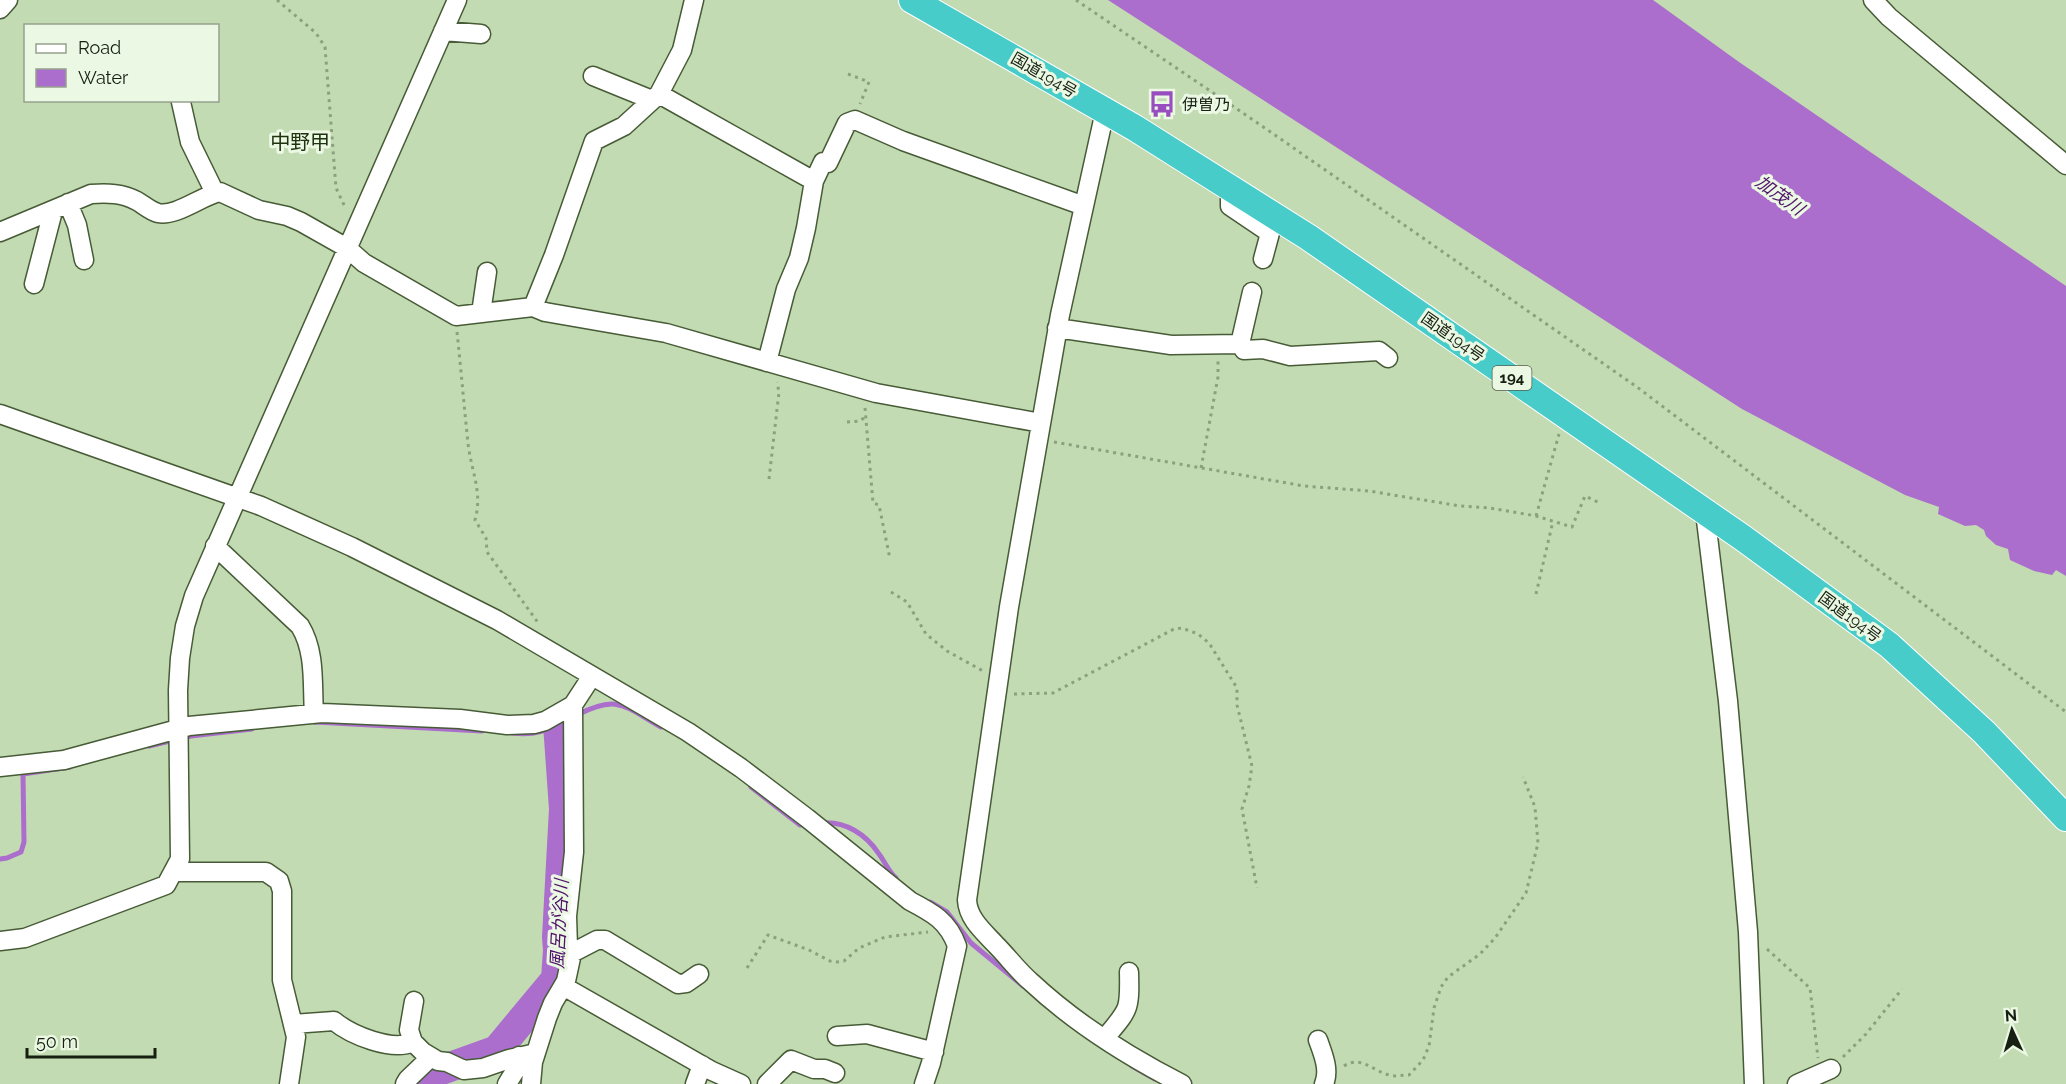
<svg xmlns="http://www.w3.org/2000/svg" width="2066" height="1084" font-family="Raleway,'Noto Sans JP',sans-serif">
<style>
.water{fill:#ab6ecd}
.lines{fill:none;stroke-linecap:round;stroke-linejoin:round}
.stream{stroke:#ab6ecd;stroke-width:5}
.river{stroke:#ab6ecd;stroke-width:30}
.minor-casing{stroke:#465b36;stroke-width:21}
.highway-casing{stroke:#fff;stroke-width:28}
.path{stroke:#8ca07f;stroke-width:3;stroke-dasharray:3 4.5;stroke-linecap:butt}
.minor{stroke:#fff;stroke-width:18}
.highway{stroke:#48ccc9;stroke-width:26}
.labels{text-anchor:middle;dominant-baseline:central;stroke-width:6;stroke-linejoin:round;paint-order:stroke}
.shield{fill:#ebf8e3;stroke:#56604f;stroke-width:1.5}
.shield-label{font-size:15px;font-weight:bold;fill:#161f10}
.street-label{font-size:16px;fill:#161f10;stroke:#ebf8e3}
.poi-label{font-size:16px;fill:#161f10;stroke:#ebf8e3;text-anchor:start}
.water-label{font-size:18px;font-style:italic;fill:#4f126a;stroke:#ebf8e3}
.quarter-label{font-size:20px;fill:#203310;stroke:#ebf8e3}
</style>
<rect width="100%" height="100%" fill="#c3dbb2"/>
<path class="water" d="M1108 0H1653L1739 62 2066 286V576L2056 570 2052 575 2034 571 2010 560 2008 549 1996 545 1986 536 1984 530 1976 525 1965 526 1938 514 1939 507 1905 495 1742 409Z"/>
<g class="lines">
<path class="stream" d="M577 715C618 694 624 706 661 727
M315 722 482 731
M512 733C537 736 547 730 568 719
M149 746 191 736 252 729
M751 787 800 825 807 824
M822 823C845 821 866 834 879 854 885 862 889 872 896 878
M0 859 7 858 21 852 24 842 23 774 70 767
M930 902 947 912 971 943 1023 986
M1132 1066 1155 1079"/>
<path class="river" d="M417 1084 422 1077 497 1050 556 979 558 950 557 937 564 809 558 724"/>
<defs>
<path id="minor" d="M1873 0 1889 17 2066 165
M0 9 8 0
M443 31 481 34
M593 76 652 100
M659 94 814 181
M181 102 190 142 215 193
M1105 111 1060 315 1009 607 967 900C968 919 984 932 996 945 1008 957 1018 971 1031 982 1075 1023 1129 1057 1182 1084
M1230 188V206L1270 233 1263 259
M68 203 77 225 84 260
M0 232 91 194C108 193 122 193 137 201 144 205 150 211 158 213 176 217 201 196 220 192L259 210 287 216 301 222 347 248 364 263 456 316 533 307 545 312 666 333 876 393 1041 423
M34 284 53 211
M1252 292 1240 344 1244 350 1263 349 1290 356 1379 351 1388 358
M533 307 554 255 594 141 624 126 659 94 682 50 694 0
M481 313 487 272
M1057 328 1171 345 1240 344
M767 362 786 289 799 258 806 228 814 181 823 162 828 163 847 123 855 120 903 141 1084 206
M0 414 261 506 352 547 497 620 688 732 741 768 807 818 910 901C933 913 948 921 957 946L931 1063 924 1084
M1705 512 1728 701 1748 932 1754 1084
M215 546 300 626C316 652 312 685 314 714
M0 767 64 760 189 726 322 713 460 719 507 725 534 724 545 721 573 705 592 676
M173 872H266L279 881 282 891V980L296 1037 289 1084
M0 941 25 938 166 885 180 859 178 690 180 658 185 626 194 596 457 0
M572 953 597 940H605L678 984 686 983 699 974
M563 986 712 1071 741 1084
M414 1001 409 1030 413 1042 423 1052 438 1061 447 1062 464 1070 483 1068 509 1059 536 1053
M293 1024 334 1021C351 1035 392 1052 413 1042
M837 1036 867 1034 934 1052
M1105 1038C1129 1009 1130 1011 1129 972
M1318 1040C1323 1054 1330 1070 1324 1084
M405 1084 408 1079 431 1057
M507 1084 515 1071 519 1056
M531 1084 533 1062 547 1018 553 1003 566 981 572 953 568 947 567 916 574 852 573 705
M695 1084 702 1065
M767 1084 791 1060 814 1069H825L835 1073
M1797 1084 1831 1069"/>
<path id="highway" d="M912 0 1135 128 1308 237 1743 538 1889 645 1984 732 2066 818"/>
</defs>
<use href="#minor" class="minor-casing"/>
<use href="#highway" class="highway-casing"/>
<path class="path" d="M277 0 316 33 325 47 336 188 346 209
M1076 0 1262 126 1637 387 2066 712
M848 74 869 82 860 104
M457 332C461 369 464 406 468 443 471 471 483 492 475 520L486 538 487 552 539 624
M865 408 873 503 879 505 890 559
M847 422 860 421 865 417
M1054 442 1304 486 1369 491 1460 506 1490 508 1536 516 1572 527 1585 496 1600 503
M1201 468 1218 377V361
M769 479 779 392 777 382
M1536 516 1559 434
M891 592 907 602 926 634 947 651 983 671
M1536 594 1553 521
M1014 694 1053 693 1174 629 1182 628 1198 634 1209 643 1237 688V705L1252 766 1249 786 1242 809 1257 888
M1767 949 1810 988 1818 1058
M747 968 768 935 809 950 830 961 837 962 844 961 859 948 885 937 928 932
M1843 1057 1866 1034 1902 989
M1344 1066C1361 1055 1373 1071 1389 1075 1396 1077 1402 1075 1409 1075L1423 1060 1429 1046 1434 1008 1441 987 1448 977 1480 954 1495 938 1526 893 1538 843 1535 807 1523 777"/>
<use href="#minor" class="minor"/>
<use href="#highway" class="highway"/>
</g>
<defs>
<symbol id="bus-bare" viewBox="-9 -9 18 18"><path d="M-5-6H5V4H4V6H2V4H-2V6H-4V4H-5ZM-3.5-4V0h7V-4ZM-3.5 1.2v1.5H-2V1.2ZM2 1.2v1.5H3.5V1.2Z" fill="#994ec0" stroke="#ebf8e3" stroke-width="2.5" paint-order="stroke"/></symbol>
</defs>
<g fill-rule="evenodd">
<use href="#bus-bare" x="1143" y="85" width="38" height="38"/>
</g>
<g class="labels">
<rect class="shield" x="1492.5" y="366" width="39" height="24" rx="4.5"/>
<g class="shield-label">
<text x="1512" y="378">194</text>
</g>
<g class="street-label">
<text transform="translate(1044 75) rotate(30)">国道194号</text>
<text transform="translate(1453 337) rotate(35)">国道194号</text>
<text transform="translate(1850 617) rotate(36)">国道194号</text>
</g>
<g class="poi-label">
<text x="1182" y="104">伊曽乃</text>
</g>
<g class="water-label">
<text transform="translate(1780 195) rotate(36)">加茂川</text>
<text transform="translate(559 924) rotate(-87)">風呂が谷川</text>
</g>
<g class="quarter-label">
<text x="300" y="142">中野甲</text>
</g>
</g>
<rect x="24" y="24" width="195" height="78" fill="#ebf8e3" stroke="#96a18f" stroke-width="1.5"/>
<rect x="36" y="44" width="30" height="9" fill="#ffffff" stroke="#96a18f" stroke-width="1.5"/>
<text x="78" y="54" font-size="18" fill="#161f10">Road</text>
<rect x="36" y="69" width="30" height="18" fill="#ab6ecd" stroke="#96a18f" stroke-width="1.5"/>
<text x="78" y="84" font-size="18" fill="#161f10">Water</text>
<g transform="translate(2012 1030) rotate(356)" stroke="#ebf8e3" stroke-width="4.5" paint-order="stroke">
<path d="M0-4.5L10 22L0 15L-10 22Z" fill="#161f10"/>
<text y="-9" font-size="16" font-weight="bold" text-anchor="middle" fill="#161f10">N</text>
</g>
<path d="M27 1048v9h128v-9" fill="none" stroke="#161f10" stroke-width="3"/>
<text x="36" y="1048" font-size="18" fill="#161f10" stroke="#ebf8e3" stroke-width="4.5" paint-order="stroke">50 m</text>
</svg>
